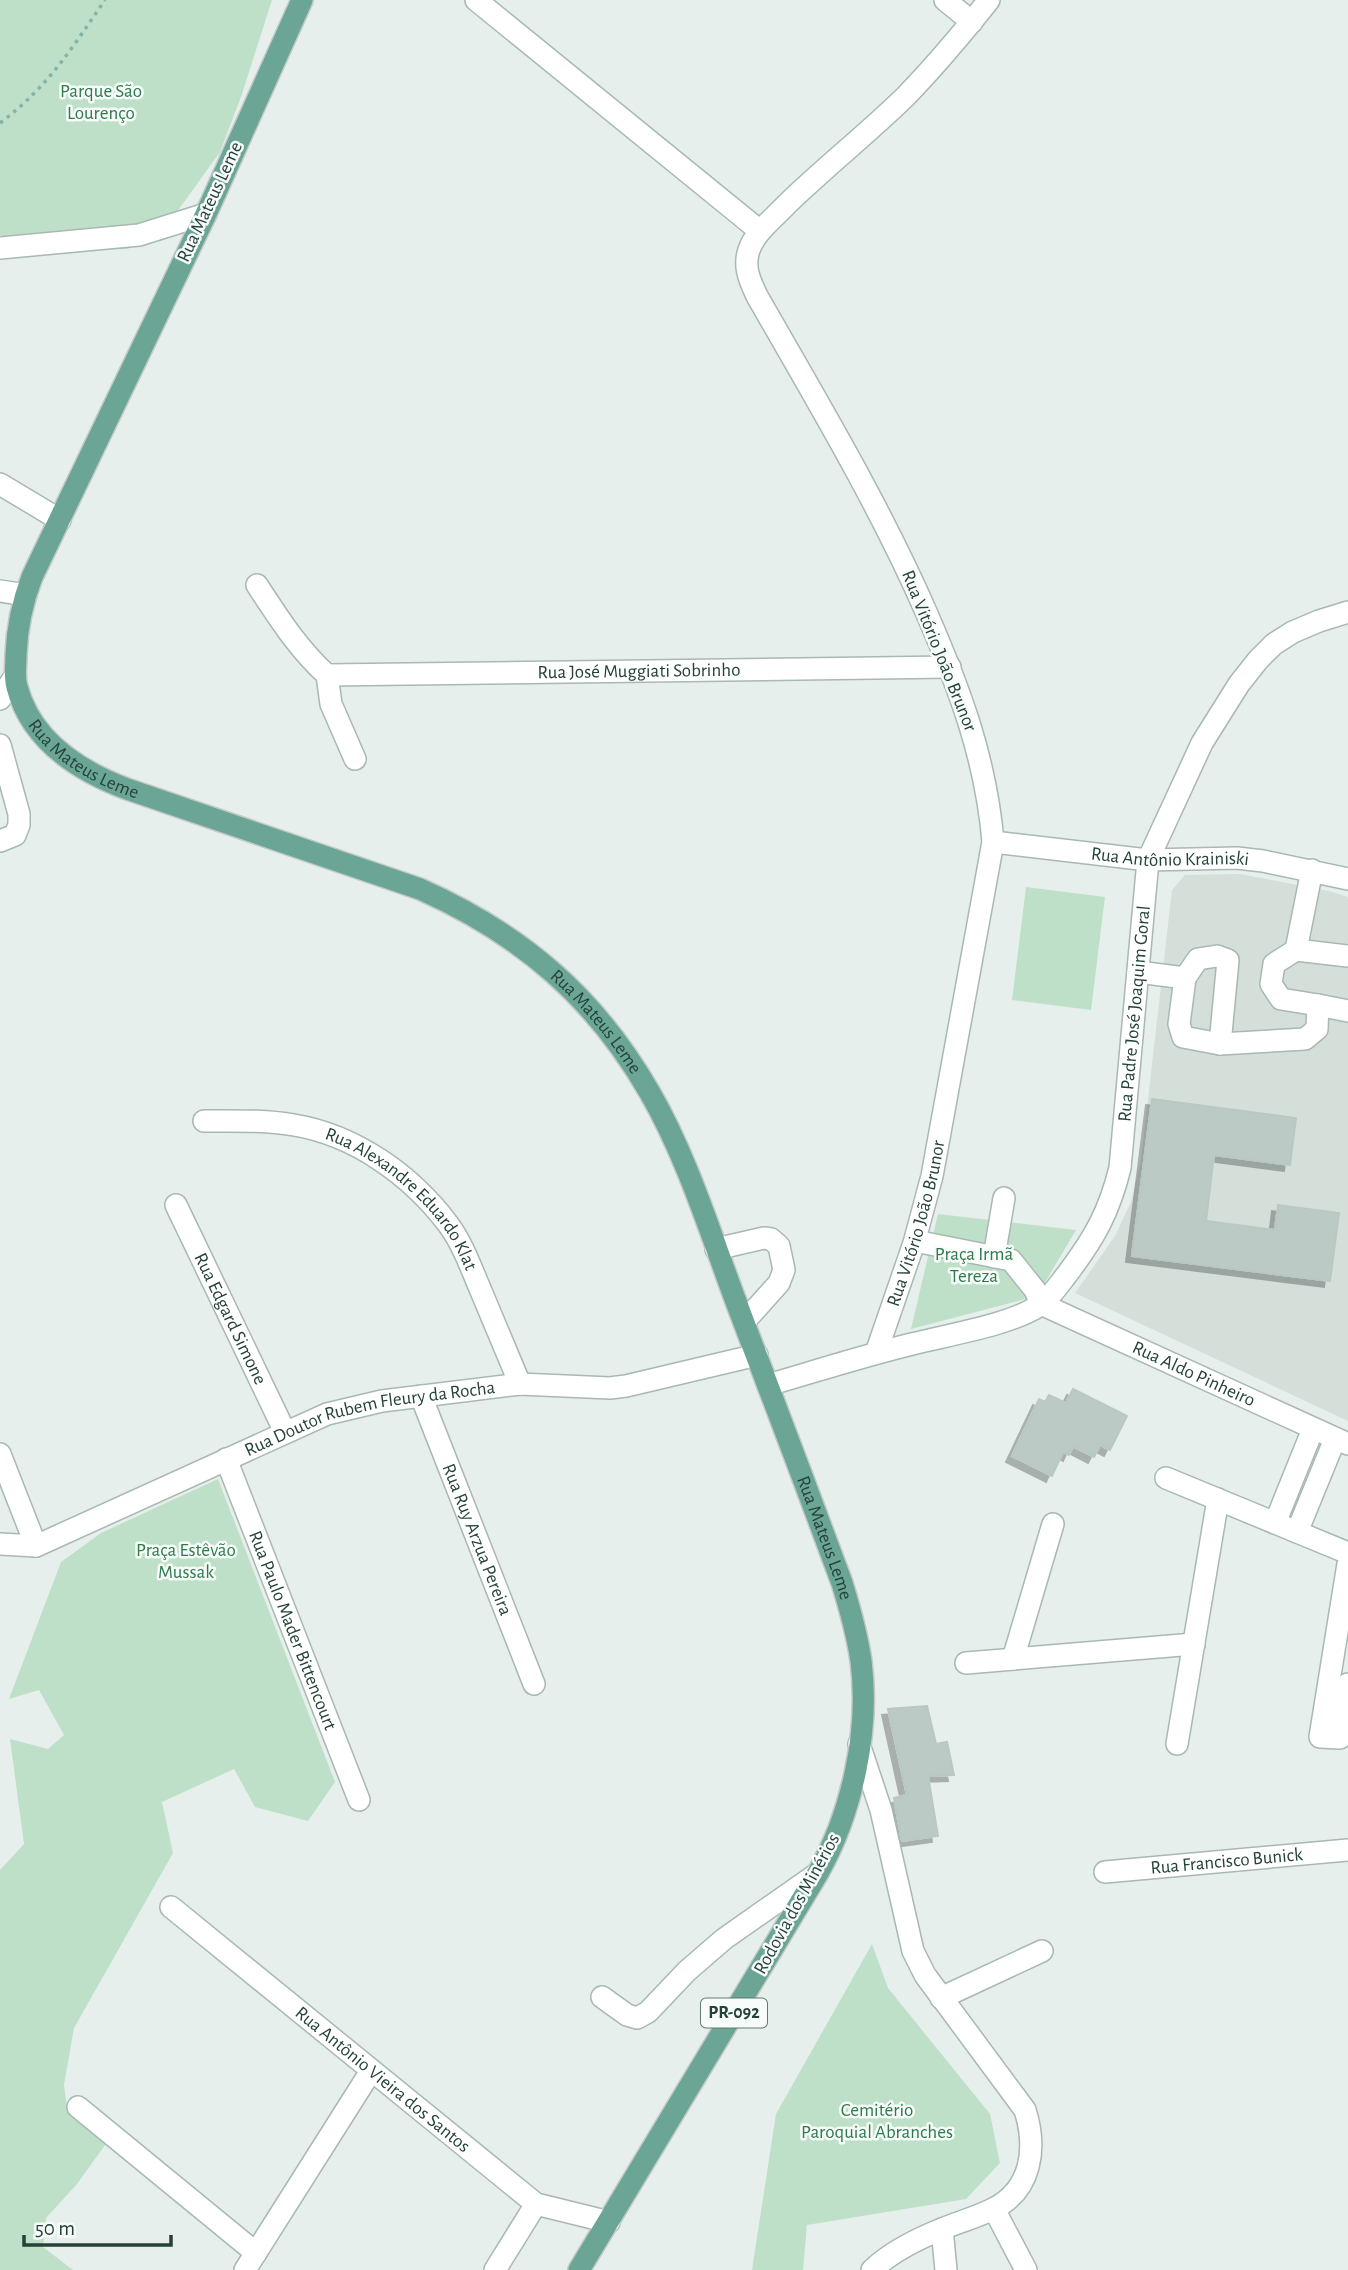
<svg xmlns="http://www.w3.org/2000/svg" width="1348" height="2270" font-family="'Alegreya Sans',sans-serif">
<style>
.built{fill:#d4dfda}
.green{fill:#bfe0c8}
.building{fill:#bbcac4;stroke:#b8c9c2;stroke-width:2;filter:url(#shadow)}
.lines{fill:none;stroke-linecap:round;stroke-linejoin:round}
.minor-casing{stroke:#a8b8b2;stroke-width:24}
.major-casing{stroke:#c2cac8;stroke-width:24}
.path{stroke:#86b3a5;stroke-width:3.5;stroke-dasharray:3.5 5;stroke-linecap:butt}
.minor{stroke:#fff;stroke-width:21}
.major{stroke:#6aa596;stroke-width:21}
.labels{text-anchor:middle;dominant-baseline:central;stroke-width:5;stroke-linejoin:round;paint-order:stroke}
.shield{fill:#f7fbf9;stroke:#637a73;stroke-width:2}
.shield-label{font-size:18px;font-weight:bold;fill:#24423a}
.park-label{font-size:19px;fill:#2d7a4b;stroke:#f7fbf9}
.street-label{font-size:19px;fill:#24423a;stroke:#f7fbf9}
</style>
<defs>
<filter id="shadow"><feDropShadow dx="-6" dy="6" stdDeviation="0" flood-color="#0004"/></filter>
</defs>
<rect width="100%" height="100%" fill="#e6efeb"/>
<path class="built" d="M1240 874 1329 891 1348 897V1421L1075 1293 1115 1236 1131 1202 1141 1160 1172 890 1185 875Z"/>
<path class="green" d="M0 0H272L241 97 220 152 182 205 155 238 127 249 31 251 0 235Z
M1026 887 1105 897 1091 1010 1012 1000Z
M938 1214 1076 1230 1037 1296 911 1329Z
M218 1479 335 1782 308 1821 255 1807 234 1769 162 1802 173 1853 74 2028 64 2085 67 2108 108 2141 77 2184 46 2218 43 2247 73 2270H0V1870L24 1844 10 1739 48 1749 64 1735 39 1690 9 1699 61 1562 101 1533Z
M872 1944 888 1988 990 2114 1000 2163 966 2199 807 2225 803 2270H752L776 2114Z"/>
<path class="building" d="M1152 1099 1296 1118 1290 1165 1214 1155 1206 1221 1275 1230 1278 1205 1339 1213 1330 1281 1132 1256Z
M1073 1389 1127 1416 1110 1450 1100 1445 1094 1457 1073 1446 1069 1455 1063 1452 1052 1476 1012 1456 1039 1399 1045 1402 1049 1395 1066 1403Z
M927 1706 936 1744 947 1742 954 1775 928 1776 938 1836 902 1841 894 1798 907 1795 888 1709Z"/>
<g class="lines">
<defs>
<g id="minor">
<path d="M476 0 760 231"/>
<path d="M945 0 972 22"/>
<path d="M0 248 139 235 206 214"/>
<path d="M0 484 60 520"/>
<path d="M257 585C278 617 298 649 327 675L331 704 355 759"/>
<path d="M0 591 26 595"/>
<path id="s1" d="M327 675 950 667"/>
<path d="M0 699 15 676"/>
<path d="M0 745 19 814V825L15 835 0 841"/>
<path id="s2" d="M993 842 1148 860 1237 858 1263 861 1348 879"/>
<path d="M1296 950 1312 870"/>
<path d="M1138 972 1185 978 1179 1024 1183 1037 1220 1044 1305 1039 1317 1029 1318 1005 1281 999 1271 984 1274 964 1296 950 1348 956"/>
<path d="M1185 978 1198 959 1217 956 1228 960 1220 1044"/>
<path d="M1318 1005 1348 1011"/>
<path id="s3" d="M204 1121C234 1121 264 1120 294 1125 355 1135 411 1175 448 1224 463 1244 471 1268 481 1291 494 1322 507 1353 520 1384"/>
<path id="s4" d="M176 1205 285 1432"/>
<path d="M915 1241 1011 1260 1035 1290 1041 1304"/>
<path d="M716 1249 764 1238 771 1239 779 1246 784 1270 779 1283 744 1322"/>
<path d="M994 1257 1004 1198"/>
<path id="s5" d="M1041 1304 1348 1444"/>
<path id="s6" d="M876 1353 914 1243 932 1176 993 842C986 759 960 690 927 614 879 504 817 401 757 296 750 281 743 267 749 250 755 232 773 219 786 205 824 168 867 134 905 97 935 66 962 34 989 0"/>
<path id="s7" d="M768 1385C816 1371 863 1356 912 1344 947 1335 1011 1325 1040 1305 1051 1297 1060 1283 1068 1273 1095 1237 1109 1212 1120 1168L1148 860 1202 743 1239 684 1258 660 1274 644 1293 632 1319 621 1348 612"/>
<path id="s8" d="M421 1396 534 1684"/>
<path d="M0 1454 36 1546"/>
<path id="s9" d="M226 1459 359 1800"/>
<path d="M1166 1478 1348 1553"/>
<path d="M1275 1523 1313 1429"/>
<path d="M1297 1532 1335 1439"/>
<path id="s10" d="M0 1544 36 1546 327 1414 382 1401 520 1384 610 1388 626 1386 757 1355"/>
<path d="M1348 1564 1320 1737 1340 1738 1348 1684"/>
<path d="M1013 1659 1053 1524"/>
<path d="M966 1663 1194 1644"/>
<path d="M859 1744 881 1810 913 1951 925 1975 1025 2110C1037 2148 1032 2190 993 2209 977 2217 959 2222 942 2229 917 2239 892 2251 872 2270"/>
<path d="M1177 1744 1218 1499"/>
<path id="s11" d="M1105 1872 1348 1850"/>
<path id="s12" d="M171 1907 536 2204 609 2222"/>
<path d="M602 1997 627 2015 637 2018 648 2012 687 1971 724 1939 818 1873"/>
<path d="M941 1998 1042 1951"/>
<path d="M78 2107 256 2253"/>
<path d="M994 2209 1026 2270"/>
<path d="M942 2229 946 2270"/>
<path d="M245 2270 371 2071"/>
<path d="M495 2270 536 2204"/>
</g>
<g id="major">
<path id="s13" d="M302 0 206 214 32 577C22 603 17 627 16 655 16 666 14 677 17 687 31 740 79 771 127 789L420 889C521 934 595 997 650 1093 686 1155 710 1232 735 1299 771 1394 807 1488 842 1583 850 1609 857 1634 861 1661 870 1731 852 1813 818 1873L579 2270"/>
</g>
</defs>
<use href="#minor" class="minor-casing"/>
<use href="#major" class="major-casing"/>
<path class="path" d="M0 123C48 87 72 48 105 0"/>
<use href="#minor" class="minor"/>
<use href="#major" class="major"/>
</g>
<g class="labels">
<rect class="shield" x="701" y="1998.5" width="66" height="29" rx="5"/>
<g class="shield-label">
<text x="734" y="2013">PR-092</text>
</g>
<g class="park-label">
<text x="101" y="91">Parque São<tspan x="101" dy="22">Lourenço</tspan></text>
<text x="974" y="1254">Praça Irmã<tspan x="974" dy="22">Tereza</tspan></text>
<text x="186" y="1550">Praça Estêvão<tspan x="186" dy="22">Mussak</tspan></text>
<text x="877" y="2110">Cemitério<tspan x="877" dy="22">Paroquial Abranches</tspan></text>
</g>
<g class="street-label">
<text transform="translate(210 202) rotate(-65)">Rua Mateus Leme</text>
<text transform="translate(939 651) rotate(68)">Rua Vitório João Brunor</text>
<text stroke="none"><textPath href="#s1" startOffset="312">Rua José Muggiati Sobrinho</textPath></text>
<text stroke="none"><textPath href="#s13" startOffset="852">Rua Mateus Leme</textPath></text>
<text stroke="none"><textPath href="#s2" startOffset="178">Rua Antônio Krainiski</textPath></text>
<text stroke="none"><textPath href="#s7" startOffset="600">Rua Padre José Joaquim Goral</textPath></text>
<text stroke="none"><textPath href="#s13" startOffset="1438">Rua Mateus Leme</textPath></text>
<text stroke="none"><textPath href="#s3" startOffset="226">Rua Alexandre Eduardo Klat</textPath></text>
<text stroke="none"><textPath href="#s6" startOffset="136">Rua Vitório João Brunor</textPath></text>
<text stroke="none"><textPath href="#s4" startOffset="126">Rua Edgard Simone</textPath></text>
<text stroke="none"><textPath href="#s5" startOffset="168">Rua Aldo Pinheiro</textPath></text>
<text stroke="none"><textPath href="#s10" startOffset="396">Rua Doutor Rubem Fleury da Rocha</textPath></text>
<text stroke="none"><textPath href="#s13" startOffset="2006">Rua Mateus Leme</textPath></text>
<text stroke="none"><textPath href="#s8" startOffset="154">Rua Ruy Arzua Pereira</textPath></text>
<text stroke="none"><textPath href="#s9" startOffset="184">Rua Paulo Mader Bittencourt</textPath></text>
<text stroke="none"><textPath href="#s11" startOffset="122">Rua Francisco Bunick</textPath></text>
<text transform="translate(797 1904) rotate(-61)">Rodovia dos Minérios</text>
<text stroke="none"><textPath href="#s12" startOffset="273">Rua Antônio Vieira dos Santos</textPath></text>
</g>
</g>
<path d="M24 2235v10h147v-10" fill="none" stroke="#24423a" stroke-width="3.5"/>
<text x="35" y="2235" font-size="21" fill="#24423a" stroke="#f7fbf9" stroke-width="5" paint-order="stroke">50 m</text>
</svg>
